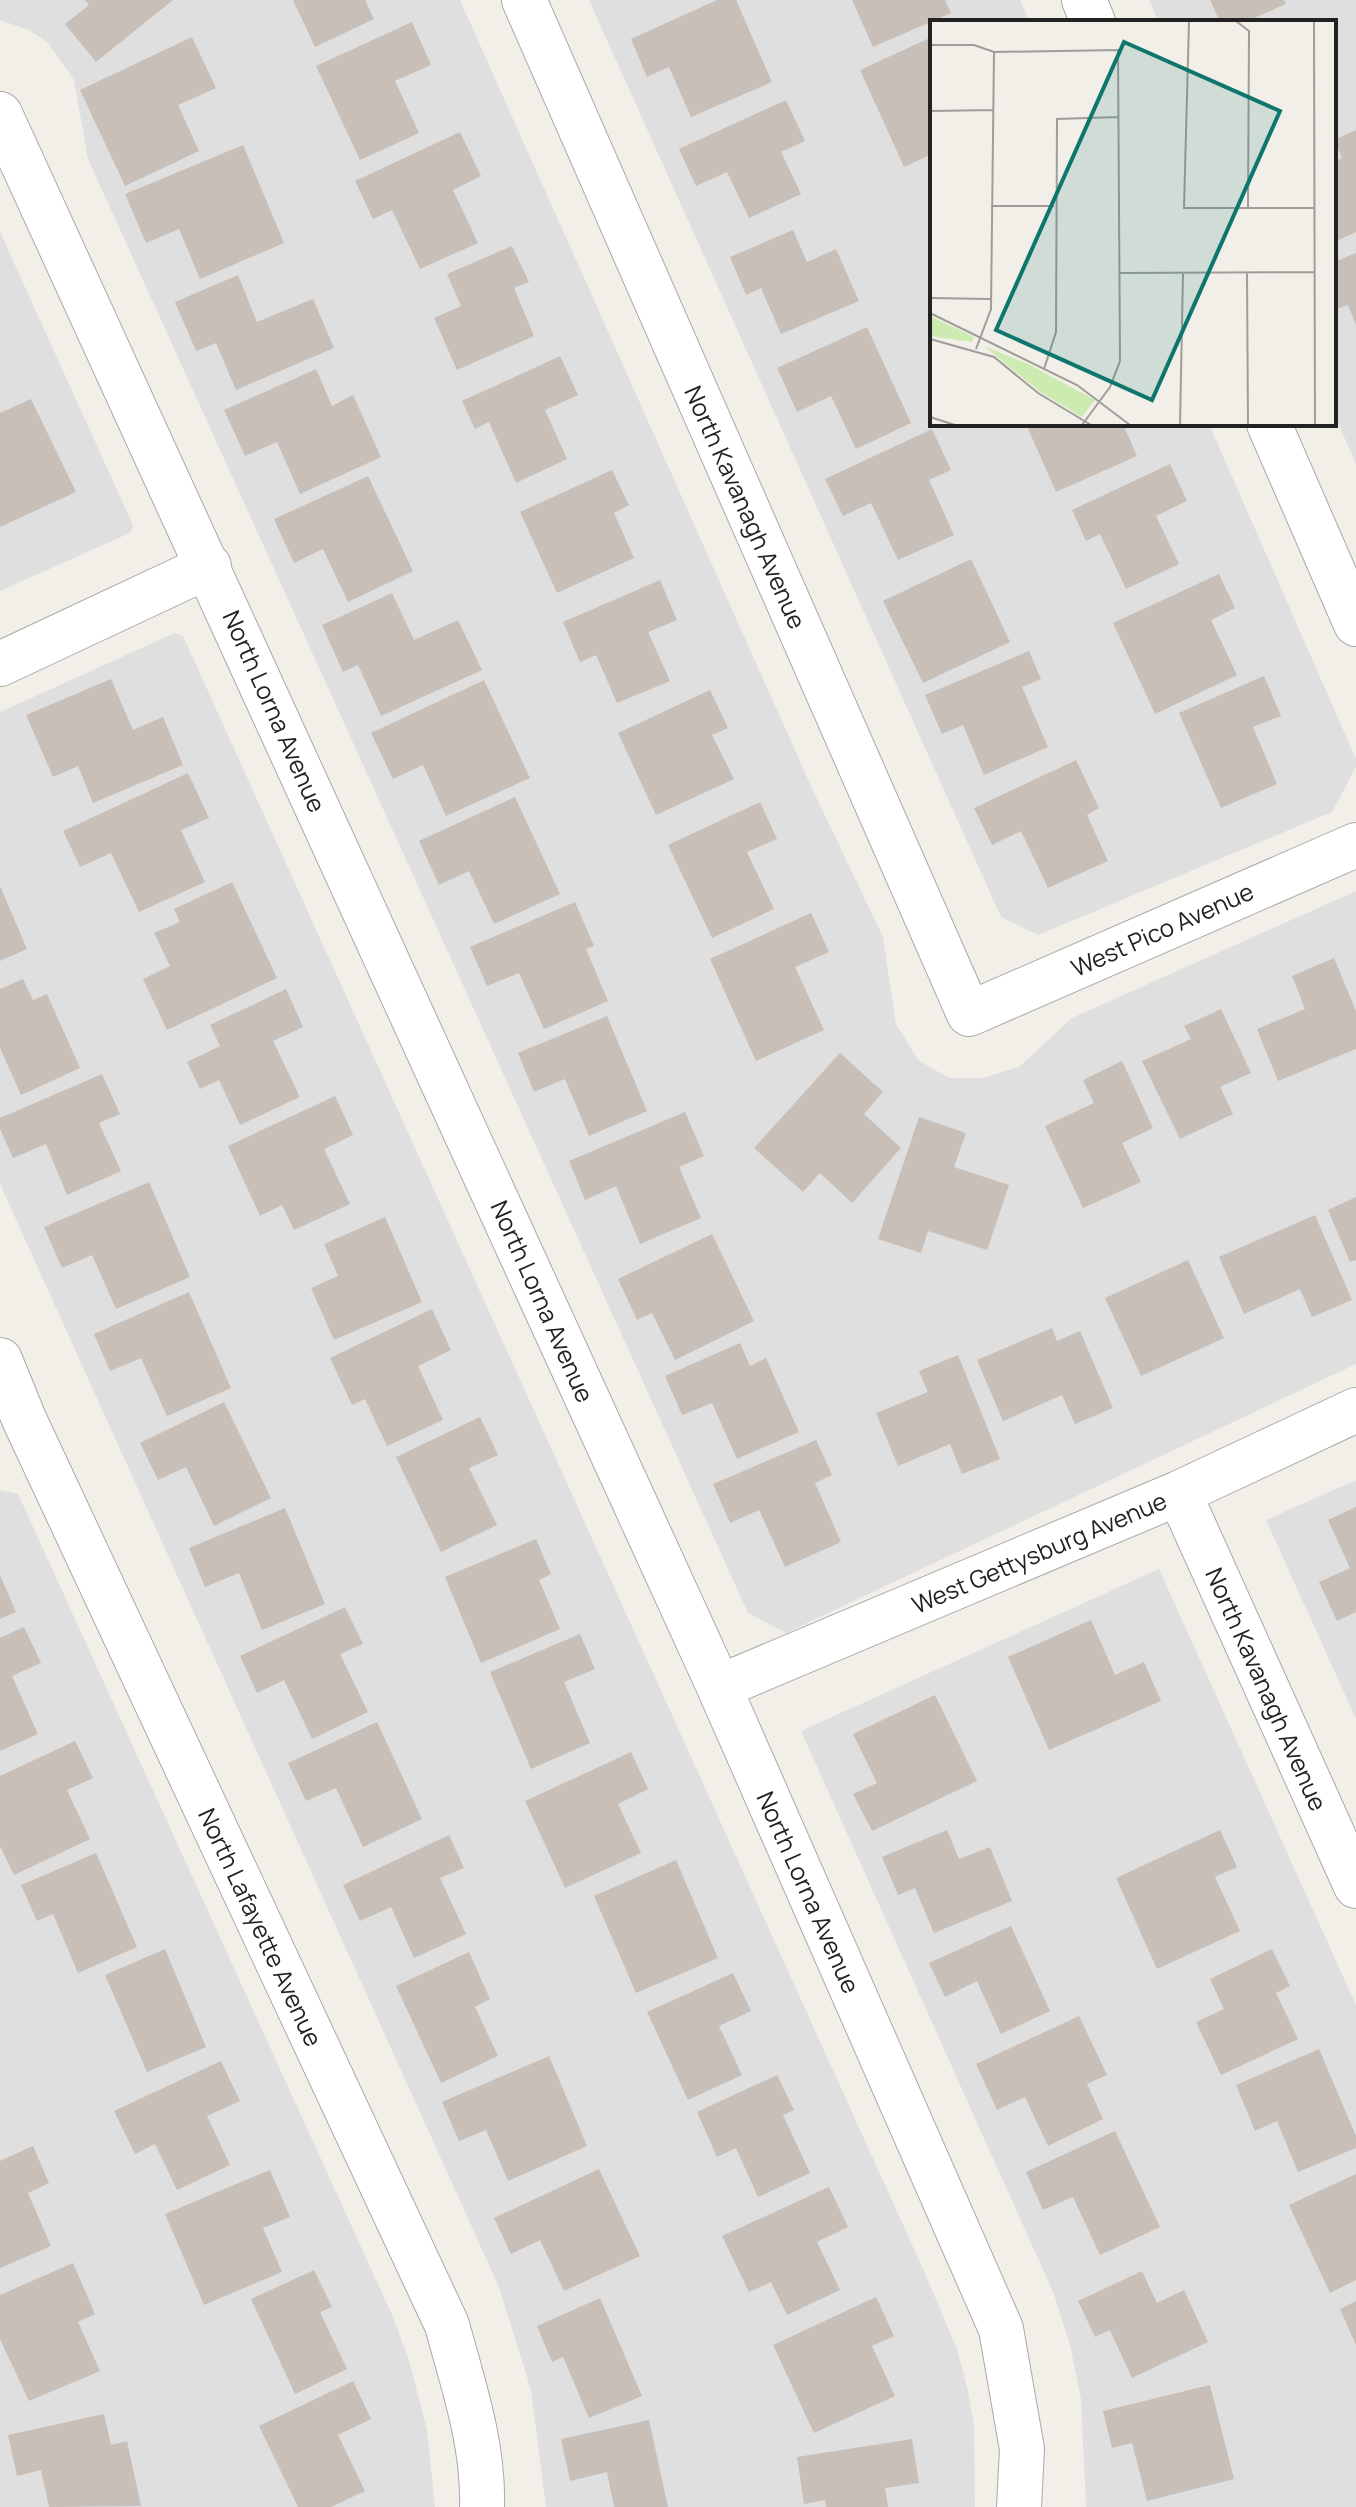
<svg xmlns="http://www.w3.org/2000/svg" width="1356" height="2507" font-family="Manrope,sans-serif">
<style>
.residential{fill:#e0dfdf}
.building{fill:#c7bfb8}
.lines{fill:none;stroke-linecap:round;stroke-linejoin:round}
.street-casing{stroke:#a9a9a9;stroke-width:46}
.street{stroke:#fff;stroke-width:44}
.labels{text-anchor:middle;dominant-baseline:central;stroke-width:6;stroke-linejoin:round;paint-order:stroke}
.street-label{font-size:24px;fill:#222;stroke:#fff}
.inset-road{fill:none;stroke:#9f9d99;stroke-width:2}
.view{fill:#0f766e;fill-opacity:0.15;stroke:#0f766e;stroke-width:4}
.inset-edge{fill:none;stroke:#222;stroke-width:4}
</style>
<rect width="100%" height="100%" fill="#f2efe9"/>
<path class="residential" d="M0 0H460L810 784 883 937 896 1024 919 1061 950 1078H983L1019 1067 1072 1018 1356 891V1364L786 1633 748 1613 88 159 74 80 48 43 29 30 0 20Z
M589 0H1020L1030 22H932V424H1209L1356 759V767L1332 812 1038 935 1001 917Z
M1149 0H1356V464L1334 414V22H1159Z
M0 232 133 525 130 533 0 591Z
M175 633 183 636 924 2271 957 2349 968 2391 974 2426 975 2507H546L531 2390 499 2287 0 1184V712Z
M1356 1480V1719L1266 1520Z
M0 1490 18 1494 393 2317 409 2360 427 2430 435 2507H0Z
M1159 1569 1356 2005V2507H1086L1081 2399 1070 2345 1054 2294 801 1731Z"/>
<path class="building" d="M85 0H173L96 62 65 24 89 5Z
M293 0H365L374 19 315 47Z
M717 0H736L772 82 691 117 669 67 647 77 631 39Z
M852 0H945L951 13 873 47Z
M1210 0H1284L1286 4 1245 22H1220Z
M412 22 431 65 395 81 419 133 360 160 316 66Z
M192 37 216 88 178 105 199 151 125 186 80 90Z
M932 37V154L904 167 860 70Z
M786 100 805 141 781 152 801 194 749 218 727 172 696 186 679 149Z
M1356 130V232L1334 242V162L1342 158 1334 140Z
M460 132 481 176 453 190 478 243 420 269 392 210 373 219 355 181Z
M243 145 284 243 200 279 179 229 146 243 125 194Z
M793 230 807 262 836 249 859 301 781 334 761 288 746 295 730 257Z
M512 246 529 282 514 288 534 336 457 370 434 318 461 306 447 274Z
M1356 253V325L1348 305 1334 310V262Z
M238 275 257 322 313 299 334 348 236 390 216 343 196 351 175 302Z
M867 327 911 423 856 449 831 396 797 412 777 368Z
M560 356 578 395 545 410 567 459 516 483 489 422 475 429 462 401Z
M316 369 332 406 353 395 381 457 300 494 277 442 245 456 224 410Z
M31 399 76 492 0 527V413Z
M1026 424H1123L1137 456 1056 492Z
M932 429 951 470 929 480 954 535 898 560 871 503 843 516 825 479Z
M1170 464 1187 501 1156 516 1179 564 1126 589 1100 534 1086 541 1072 510Z
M612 470 629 505 614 513 634 558 557 593 520 512Z
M368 476 413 571 348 602 323 549 294 563 274 519Z
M971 559 1010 642 923 683 883 601Z
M1219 574 1235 608 1211 620 1237 675 1155 714 1113 623Z
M660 580 677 620 648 632 670 681 617 703 596 655 580 662 563 622Z
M392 593 414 640 458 620 482 670 381 716 358 665 343 672 322 625Z
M1029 651 1041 679 1022 687 1048 747 984 775 963 725 942 734 925 695Z
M1264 676 1281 716 1253 727 1277 784 1221 808 1179 713Z
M111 679 133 730 163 717 183 765 93 803 78 766 53 777 26 715Z
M484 680 530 778 446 816 423 765 393 779 371 733Z
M710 690 728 728 712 735 734 779 656 815 618 733Z
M1076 760 1099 808 1087 815 1108 861 1048 888 1021 831 992 845 974 808Z
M188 773 209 818 181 830 205 882 139 912 111 853 80 867 63 831Z
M515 797 560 894 494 924 469 871 439 885 419 841Z
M760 802 777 839 747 852 774 909 712 938 668 845Z
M232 882 277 978 167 1030 143 979 170 966 154 933 180 922 174 909Z
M0 886 27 949 0 961Z
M575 902 594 946 586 949 608 1001 544 1029 519 973 487 986 470 947Z
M811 913 829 952 795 967 824 1030 756 1061 710 959Z
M1334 958 1356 1011V1049L1278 1081 1257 1029 1305 1009 1292 976Z
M23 979 33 1000 47 994 80 1068 21 1095 0 1048V989Z
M286 989 303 1027 273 1041 300 1097 240 1125 219 1080 200 1089 187 1062 220 1046 210 1025Z
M1221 1009 1251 1073 1220 1087 1233 1114 1180 1139 1142 1061 1191 1039 1184 1026Z
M607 1016 647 1111 589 1136 565 1079 534 1092 518 1053Z
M840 1053 883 1092 864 1114 901 1148 852 1203 820 1173 803 1192 754 1148Z
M1122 1061 1153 1128 1122 1143 1141 1182 1083 1208 1045 1126 1094 1103 1083 1080Z
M102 1074 120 1114 99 1123 121 1171 67 1195 46 1144 13 1158 0 1129V1118Z
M335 1096 353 1135 324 1149 350 1204 294 1230 282 1205 260 1216 228 1146Z
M685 1112 704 1156 679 1167 701 1218 640 1244 616 1186 585 1200 569 1161Z
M919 1117 966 1133 954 1167 1009 1185 987 1250 928 1231 921 1253 878 1239Z
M149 1182 190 1277 116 1309 92 1255 62 1268 44 1227Z
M1356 1197V1260L1350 1262 1328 1210Z
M1315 1215 1352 1300 1312 1317 1300 1289 1244 1314 1219 1257Z
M385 1217 422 1302 334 1340 311 1288 338 1276 324 1244Z
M712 1234 754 1321 675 1360 652 1313 637 1320 618 1279Z
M1188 1260 1224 1338 1141 1376 1105 1298Z
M189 1292 231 1388 167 1416 141 1358 110 1371 94 1334Z
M432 1309 451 1350 418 1366 443 1420 387 1446 365 1399 352 1405 330 1358Z
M1052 1328 1057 1341 1080 1331 1113 1408 1075 1424 1062 1395 1003 1421 977 1360Z
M740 1343 750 1366 766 1358 799 1432 737 1459 712 1403 682 1415 665 1376Z
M958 1355 1000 1459 962 1474 950 1444 898 1466 876 1413 928 1392 919 1371Z
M224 1402 271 1498 214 1526 186 1467 158 1480 140 1443Z
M480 1417 498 1455 469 1468 497 1525 441 1552 396 1457Z
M816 1440 832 1475 815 1483 841 1542 785 1567 759 1510 730 1523 713 1484Z
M1356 1507V1612L1337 1621 1319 1582 1350 1568 1328 1520Z
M285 1508 325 1604 262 1630 239 1573 205 1587 189 1548Z
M536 1539 551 1574 539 1580 560 1629 481 1663 445 1577Z
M0 1575 16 1612 0 1619Z
M345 1607 363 1644 340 1654 368 1712 312 1739 284 1680 257 1693 240 1656Z
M1091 1620 1115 1675 1144 1662 1161 1701 1049 1750 1008 1657Z
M24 1627 41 1663 12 1676 38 1734 0 1751V1638Z
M580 1634 595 1669 564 1682 590 1743 531 1769 490 1672Z
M935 1695 977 1781 872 1831 853 1794 877 1783 853 1734Z
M377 1722 422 1819 363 1847 336 1788 306 1801 288 1763Z
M75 1741 93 1778 67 1790 90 1839 14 1875 0 1846V1776Z
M631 1752 648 1789 618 1804 641 1853 565 1888 525 1801Z
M947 1830 959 1859 990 1847 1012 1901 934 1933 915 1888 898 1895 882 1857Z
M1220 1830 1237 1867 1215 1877 1240 1931 1157 1969 1116 1878Z
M449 1835 464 1868 440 1878 466 1934 414 1958 391 1907 360 1921 343 1885Z
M96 1853 137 1947 78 1973 53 1914 37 1921 21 1885Z
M676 1860 718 1958 636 1993 594 1896Z
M1011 1926 1050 2011 1001 2034 977 1981 945 1997 929 1963Z
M165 1949 206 2047 147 2072 105 1975Z
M1272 1949 1290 1986 1276 1993 1298 2039 1221 2075 1196 2022 1224 2009 1210 1979Z
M469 1952 490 1999 475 2007 498 2056 441 2083 396 1986Z
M733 1973 751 2011 719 2026 742 2075 688 2100 647 2012Z
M1079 2016 1107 2075 1087 2084 1103 2119 1048 2146 1025 2097 997 2110 976 2064Z
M1319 2049 1356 2136V2148L1298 2172 1277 2121 1255 2131 1236 2085Z
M549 2056 587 2146 508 2181 486 2130 459 2141 442 2102Z
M221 2061 240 2101 207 2116 230 2165 177 2190 155 2144 135 2154 114 2111Z
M777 2075 794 2110 783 2115 810 2173 758 2197 736 2148 717 2157 697 2112Z
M1115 2131 1160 2227 1100 2255 1073 2197 1043 2210 1026 2172Z
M33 2146 49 2183 28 2193 51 2246 0 2268V2161Z
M599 2169 640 2256 564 2291 540 2240 511 2254 494 2218Z
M270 2170 290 2217 263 2228 282 2272 204 2305 165 2214Z
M1356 2174V2280L1330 2293 1289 2205Z
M829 2187 848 2227 817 2242 840 2290 787 2315 771 2282 749 2292 722 2236Z
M73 2263 95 2314 78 2322 100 2371 29 2401 0 2339V2295Z
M314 2270 332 2307 320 2312 347 2369 295 2394 251 2299Z
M1142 2271 1157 2303 1184 2290 1208 2342 1132 2378 1110 2330 1095 2337 1078 2301Z
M876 2297 894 2336 872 2346 895 2396 814 2433 773 2345Z
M600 2298 642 2396 589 2418 563 2357 552 2362 537 2326Z
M1356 2301V2345L1340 2309Z
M353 2381 371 2419 338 2435 365 2491 331 2507H298L259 2426Z
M1210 2385 1234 2479 1147 2501 1132 2443 1112 2448 1103 2411Z
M104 2414 111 2445 127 2441 141 2506 49 2507 41 2470 17 2476 8 2435Z
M649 2420 668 2507H614L607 2472 570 2481 561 2439Z
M912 2439 919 2483 885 2488 888 2507H826L825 2500 804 2504 797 2457Z"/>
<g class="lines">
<defs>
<path id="street" d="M524 0 969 1014 1356 845
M1084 0 1093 22
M0 114 719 1687 1001 2329 1022 2449 1019 2507
M1269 424 1356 624
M0 664 209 566
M0 1360 24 1419 447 2325C463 2384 484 2445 482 2507
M1179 1493 1356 1886
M719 1687 1179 1493 1356 1410"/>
</defs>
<use href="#street" class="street-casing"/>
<use href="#street" class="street"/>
</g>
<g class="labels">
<g class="street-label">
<text transform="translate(746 507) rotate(66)">North Kavanagh Avenue</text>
<text transform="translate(275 711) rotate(66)">North Lorna Avenue</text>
<text transform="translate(1162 929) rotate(-24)">West Pico Avenue</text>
<text transform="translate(543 1301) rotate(66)">North Lorna Avenue</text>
<text transform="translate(1039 1552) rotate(-23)">West Gettysburg Avenue</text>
<text transform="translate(1267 1689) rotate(66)">North Kavanagh Avenue</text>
<text transform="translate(809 1892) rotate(66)">North Lorna Avenue</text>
<text transform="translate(261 1927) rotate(65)">North Lafayette Avenue</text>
</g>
</g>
<g transform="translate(930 20)">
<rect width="406" height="406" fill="#f2efe9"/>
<path d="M0 296 44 317 42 322 0 316ZM54 326 100 345 165 380 152 397 109 371Z" fill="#cdebb0"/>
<path class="inset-road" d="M259 1 254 188H384M306 1 319 11 318 188M384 1 385 405M0 25H44L64 32 188 30 190 341 180 367 152 405M0 91 63 90M61 186H124M190 253 384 252M317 253 318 405M0 278 61 279M0 293 147 365 200 405M0 319 64 337 108 373 161 405M46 329 61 289 64 32M114 349 126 312 127 99 189 97M0 397 25 405M250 405 253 254"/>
<path class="view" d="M194 22 350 91 222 380 66 310Z"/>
<rect width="406" height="406" class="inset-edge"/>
</g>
</svg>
